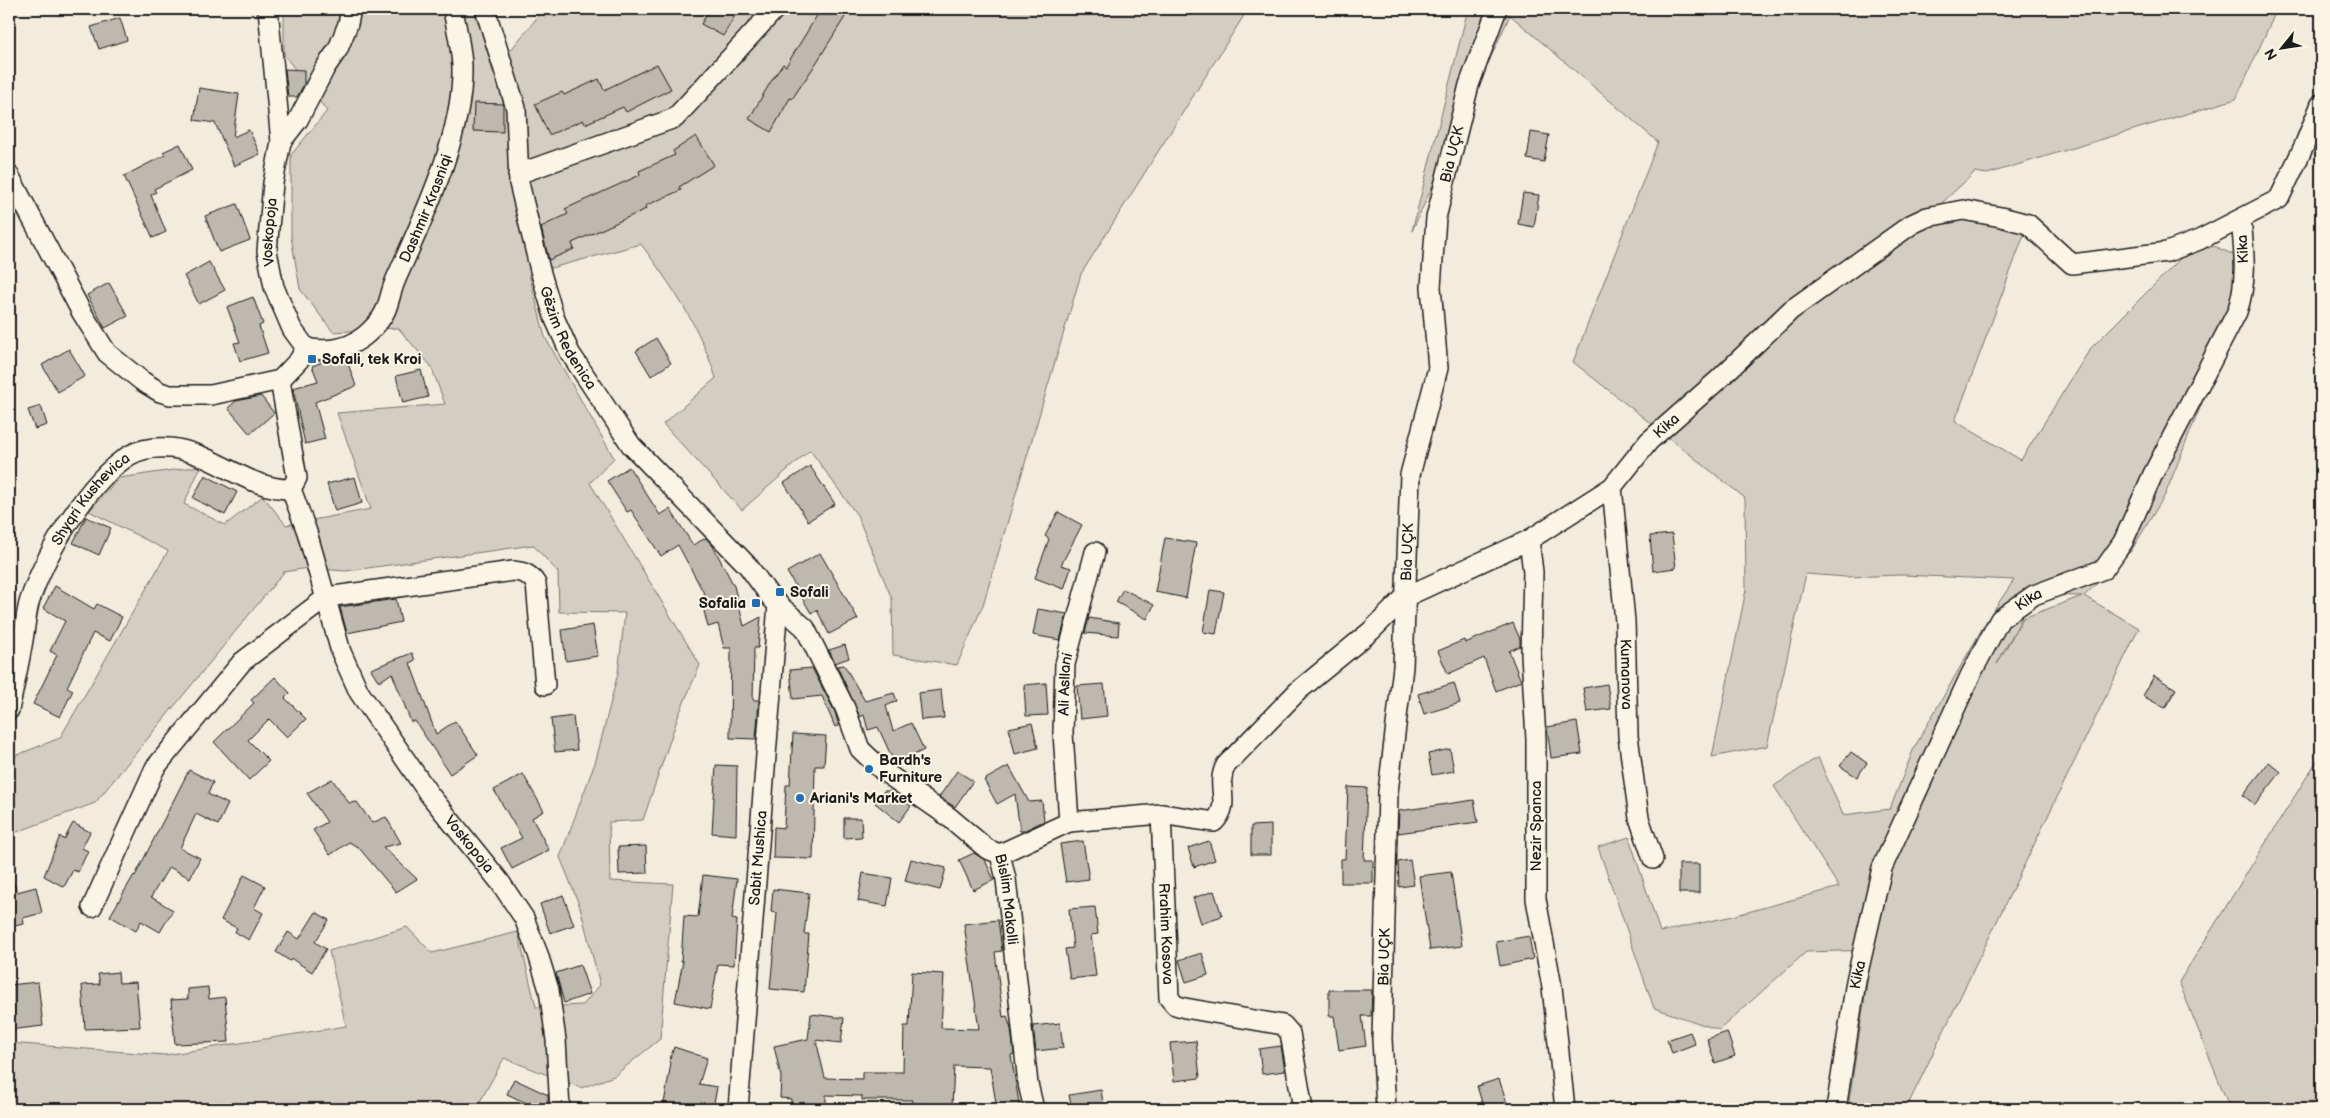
<svg xmlns="http://www.w3.org/2000/svg" width="2330" height="1118" font-family="'Balsamiq Sans',sans-serif">
<style>
.green{fill:#d3cec1;stroke:#78756e;fill-rule:evenodd}
.building{fill:#beb9ae;stroke:#1c1c1c}
.lines{fill:none;stroke-linecap:round;stroke-linejoin:round}
.minor-casing{stroke:#1c1c1c;stroke-width:22}
.minor{stroke:#fcf5e5;stroke-width:19}
.poi-dot{fill:#1f6fb2;stroke:#fcf5e5;stroke-width:2}
.labels{text-anchor:middle;dominant-baseline:central;stroke-width:4;stroke-linejoin:round;paint-order:stroke}
.street-label{font-size:15px;fill:#1c1c1c;stroke:#fcf5e5}
.poi-label{font-size:15px;font-weight:bold;fill:#1c1c1c;stroke:#fcf5e5;text-anchor:start}
</style>
<rect width="100%" height="100%" fill="#f3ecdd"/>
<filter id="ink" filterUnits="userSpaceOnUse"><feTurbulence type="fractalNoise" baseFrequency=".02" numOctaves="2"/><feDisplacementMap in="SourceGraphic" scale="10" xChannelSelector="R" yChannelSelector="G"/><feConvolveMatrix kernelMatrix="1 2 1 2 8 2 1 2 1" color-interpolation-filters="sRGB"/></filter>
<g filter="url(#ink)">
<path class="green" d="M284 9H476L493 72 544 9H1248L1081 274 983 605 957 665 893 655 892 599 857 515 810 450 742 510 663 424 716 378C699 325 673 288 641 244L529 274 545 337 614 458 590 483 700 665 679 714 643 820 609 822 610 881 673 884 660 1039 614 1076 581 1088 504 1058 476 1109H9V1043L165 1055 346 1026 329 951 407 927 432 953 518 932 536 1007 583 1005 600 985 580 907 560 857 596 760 618 673 625 613 559 612 558 572 533 545 346 571 307 568 284 572 95 803 9 835V758L60 738 168 551 89 511 119 478 201 466 184 504 225 525 263 496 286 525 371 509 337 413 445 404 431 366 398 328 333 332 300 289 291 237V155L327 111 284 55Z
M1468 9H2277L2236 99 1987 174 1975 172 1928 216 2028 224 1955 421 2021 460 2090 349 2199 240 2237 256 2236 318 2165 495 2131 551 2084 596 2139 628 1906 1109H1837L1849 1101 1872 950 1806 952 1719 1030 1654 1008 1598 847 1629 837 1660 932 1733 916 1839 887 1774 786 1818 757 1843 815 1890 809 1914 748 1987 620 2014 580 1902 575 1846 577 1806 574 1767 746 1712 757 1746 590 1745 498 1573 362 1658 142 1510 15 1412 231ZM2034 595 2082 596 2023 618 1997 664Z
M2321 754V1109H2230L2179 982Z"/>
<path class="building" d="M710 9H739L723 36 701 24Z
M821 9H850L813 68 792 99 790 98 771 132 749 119 770 83 783 64 786 66Z
M120 18 127 40 99 49 91 27Z
M657 64 671 89 626 112 623 107 585 124 583 120 549 135 535 104 562 92 564 95 599 79 604 90Z
M285 69 304 70V84L297 97H288Z
M199 88 239 94 233 137 249 130 260 154 234 166 215 123 194 120Z
M474 103 503 104V132L473 131Z
M1531 132 1549 135 1544 162 1527 159Z
M696 136 714 165 679 187 681 190 645 206 646 209 572 243 574 249 549 260 541 227 568 214 565 209 640 175 639 171 675 155 673 151Z
M180 144 192 170 154 189 156 192 151 195 166 232 153 238 124 176 165 155 163 152Z
M1523 193 1539 195 1534 227 1518 224Z
M237 204 250 240 219 252 205 216Z
M209 262 225 290 199 304 184 276Z
M109 283 128 316 105 328 87 295Z
M253 297 263 324 259 326 268 353 240 361 234 343 240 342 227 307Z
M656 338 671 363 651 376 636 351Z
M69 349 85 376 58 392 42 365Z
M346 358 356 386 315 402 325 439 305 444 293 388 318 381 312 366 325 361Z
M421 370 428 397 403 403 396 376Z
M261 396 274 413 250 434 228 408 236 401Z
M41 406 47 425 35 429 28 410Z
M810 466 835 504 808 521 784 483Z
M629 467 660 515 670 509 693 545 706 538 713 546 734 586 744 626 761 617 758 648H754L753 700H759L756 739 730 738 731 648H724L718 624 708 627 701 599 706 597 678 545 661 556 631 510 627 512 607 481Z
M205 475 237 492 225 515 193 498Z
M355 477 362 503 335 511 327 484Z
M1058 512 1082 525 1061 565 1071 568 1064 589 1035 578 1049 539 1045 536Z
M86 517 111 528 99 555 73 543Z
M1672 534 1676 568 1653 571 1650 536Z
M1165 538 1196 543 1186 598 1155 592Z
M820 553 858 619 829 634 817 610 811 613 787 572Z
M55 586 94 609 97 604 122 617 110 641 93 633 67 687 73 690 60 717 33 704 57 655 50 651 65 621 43 608Z
M1123 589 1154 605 1147 619 1116 602Z
M1210 590 1224 592 1216 634 1203 632Z
M396 599 401 622 347 633 340 607Z
M1038 609 1067 614 1060 640 1033 635Z
M1089 618 1119 623 1118 636 1085 633Z
M1513 623 1520 639V646L1509 651 1521 681 1496 691 1484 658 1448 674 1438 651 1464 640 1465 643Z
M593 625 598 656 566 661 562 630Z
M845 645 849 658 835 663 829 650Z
M412 653 415 660 410 663 436 734 455 721 478 755 450 774 415 721 411 722 392 673 379 682 371 669Z
M844 665 865 701 894 693 897 701 886 706 893 731 911 723 924 750 895 764 878 727 868 730 864 715 860 717 837 666Z
M812 668 835 712 839 726 835 727 822 696 793 699 790 670Z
M2154 676 2176 689 2165 708 2143 696Z
M275 677 290 693 285 698 306 719 287 737 269 719 248 740 269 761 249 780 214 742 254 703 251 700Z
M1046 683 1048 715 1026 716 1024 685Z
M1454 683 1460 703 1424 714 1418 694Z
M1104 684 1107 716 1080 719 1077 686Z
M1607 684 1611 709 1587 712 1583 688Z
M941 690 944 718 921 720 918 693Z
M573 716 577 750 555 752 551 719Z
M1577 722 1582 754 1551 758 1547 727Z
M1032 723 1038 748 1015 754 1009 728Z
M793 734 826 736 824 766H815L813 859 773 858 774 827 784 828 786 785H790Z
M1450 749 1454 771 1432 775 1428 754Z
M1851 752 1867 763 1857 777 1840 766Z
M2269 762 2281 772 2255 805 2243 795Z
M716 765 737 766 736 835 712 833Z
M1009 766 1029 802 1042 801 1044 821 1023 831H1020L1015 794 997 804 984 780Z
M189 770 213 782 208 794 228 804 218 825 196 814 180 848 200 858 190 878 169 867 151 897 173 910 160 932 141 921 136 931 110 916 134 875 135 876Z
M957 771 973 781 955 807 939 797Z
M523 774 544 811 532 818 549 850 512 869 501 848 522 838 494 790Z
M332 779 349 803 357 802 372 823 386 817 401 843 383 847 417 879 396 892 359 848 349 842 330 855 313 830 327 822 307 793Z
M1348 787 1367 788 1364 860H1373V883H1341V859H1345Z
M884 791H890L911 806 899 822 875 803Z
M1474 800 1478 822 1398 833 1399 811Z
M844 818H861L862 837 844 838Z
M73 823 90 832 82 848 88 851 78 872 73 870 64 887 44 876 60 836 64 840Z
M1271 825V855H1251V826Z
M1083 841 1089 879 1066 882 1060 844Z
M1209 841 1215 860 1194 867 1188 848Z
M646 846 647 873 619 874 618 847Z
M974 853 985 860 994 880 973 890 959 860Z
M911 859 946 868 940 890 905 881Z
M1410 860 1414 885 1399 887 1398 862Z
M1679 864H1699V893H1679Z
M1451 872 1462 946 1430 950 1419 876Z
M863 873 892 878 887 906 858 901Z
M244 875 265 886 254 908 263 913 249 940 235 932 237 928 221 920Z
M703 875 737 879 732 919 737 920 734 965 718 964 710 1009 675 1002 683 961H681L684 916 698 917Z
M9 883H14L17 892 36 887 42 913 23 918 24 924 9 927Z
M773 889 809 893 804 934H809L804 992 770 989 777 913 771 912Z
M1214 891 1222 916 1201 923 1193 898Z
M563 895 574 925 550 933 540 904Z
M1095 907 1098 934 1091 935 1096 976 1070 979 1065 949 1073 948 1069 909Z
M316 912 329 920 315 942 326 949 312 972 292 959 290 961 276 952 288 932 299 939Z
M998 920 1002 951 995 952 1003 1017 1007 1016 1011 1029 1014 1054 1011 1055 1020 1109H997L990 1067 954 1066 952 1105 912 1103 913 1100H862V1096L826 1095V1109H791V1099L780 1098 781 1077 774 1046 808 1039 811 1014 844 1018 841 1043 816 1040 825 1078 862 1079V1072H903L904 1026H909L912 972 944 974 941 1028 979 1029 964 924Z
M1529 936 1533 959 1500 966 1496 942Z
M1202 953 1208 975 1186 982 1179 960Z
M580 965 590 994 564 1003 556 973Z
M118 972 119 983 136 982 140 1027 85 1029 82 985 100 984 98 974Z
M38 982 43 1026 9 1030V985Z
M208 987 209 999 225 997 229 1042 175 1044 171 1000 188 999V989Z
M1329 990H1372L1371 1016H1362L1366 1046 1339 1050 1334 1016H1329Z
M1060 1023 1063 1048 1036 1051 1033 1026Z
M1690 1032 1695 1044 1672 1053 1667 1040Z
M1727 1032 1735 1056 1715 1063 1707 1039Z
M1196 1041 1200 1078 1174 1081 1170 1043Z
M1281 1046 1285 1071 1262 1074 1259 1049Z
M674 1047 707 1058 699 1084 717 1087 713 1109H663L671 1063 669 1062Z
M514 1079 548 1095V1103L545 1109H539L507 1094Z
M1499 1079 1509 1109H1484L1477 1086Z
M1101 1090 1104 1109H1072L1069 1095Z"/>
<g class="lines">
<defs>
<g id="minor">
<path d="M268 9 281 142"/>
<path id="s1" d="M485 9 516 108 519 183 540 270 554 317 570 353 631 445 748 566 772 599 805 628 845 708 860 749 883 771 949 817 987 849 1000 854 1006 879 1028 1084 1034 1109"/>
<path d="M518 174 675 118 775 9"/>
<path d="M9 175 82 313 107 353 142 381 160 392 170 395H211L280 380"/>
<path id="s2" d="M306 348 299 360 280 380 297 478 291 489 307 532 341 652 359 692 429 794 500 882 524 918 538 954 549 990 556 1040 560 1109"/>
<path id="s3" d="M306 348C331 353 354 348 372 329 391 310 387 300 396 279 423 218 463 136 462 69 462 49 456 28 453 9"/>
<path id="s4" d="M306 348 292 329 274 287 267 251 273 183 281 142 298 120 325 68 338 49 348 24 351 9"/>
<path id="s5" d="M1612 487 1625 621 1628 736 1639 818 1653 859"/>
<path d="M1529 540 1533 572 1531 654 1536 739V899L1552 987 1565 1109"/>
<path id="s6" d="M9 710C14 687 19 664 23 640 25 628 26 614 29 603 44 556 88 480 130 455 142 448 157 447 170 448 214 452 247 490 291 489"/>
<path id="s7" d="M1161 814 1169 998 1175 1005 1185 1008 1283 1025 1290 1033 1303 1109"/>
<path id="s8" d="M1069 822 1063 733 1065 664 1095 552"/>
<path id="s9" d="M1000 854 1069 822 1161 814 1214 822C1233 802 1214 787 1226 765L1298 691 1371 631 1405 597 1529 540 1612 487 1649 441 1718 380 1791 310 1912 224 1927 217 1963 210 2001 217 2028 224 2072 264 2167 252 2199 240 2279 199 2304 146 2321 104"/>
<path d="M92 907 155 768 242 662 327 597 513 571C524 572 530 574 536 584L545 685"/>
<path id="s10" d="M738 1109 778 604"/>
<path id="s11" d="M1386 1109 1382 1039 1388 792 1403 667 1410 475 1438 368 1431 287 1436 218 1469 85 1497 9"/>
<path id="s12" d="M1836 1109 1856 981 1882 868 1970 676 2000 619 2034 595 2104 569 2123 542 2153 474 2237 312C2248 280 2244 252 2241 219"/>
</g>
</defs>
<use href="#minor" class="minor-casing"/>
<use href="#minor" class="minor"/>
</g>
</g>
<g class="poi-dot">
<rect x="307" y="354" width="10" height="10" rx="2.5"/>
<rect x="775" y="587" width="10" height="10" rx="2.5"/>
<rect x="751" y="598" width="10" height="10" rx="2.5"/>
<circle cx="869" cy="769" r="5"/>
<circle cx="800" cy="798" r="5"/>
</g>
<g class="labels">
<g class="street-label">
<text stroke="none"><textPath href="#s11" startOffset="962">Bia UÇK</textPath></text>
<text stroke="none"><textPath href="#s3" startOffset="205">Dashmir Krasniqi</textPath></text>
<text stroke="none"><textPath href="#s4" startOffset="125">Voskopoja</textPath></text>
<text transform="translate(2243 249) rotate(-93)">Kika</text>
<text stroke="none"><textPath href="#s1" startOffset="342">Gëzim Redenica</textPath></text>
<text stroke="none"><textPath href="#s9" startOffset="845">Kika</textPath></text>
<text stroke="none"><textPath href="#s6" startOffset="231">Shyqri Kushevica</textPath></text>
<text stroke="none"><textPath href="#s11" startOffset="558">Bia UÇK</textPath></text>
<text stroke="none"><textPath href="#s12" startOffset="556">Kika</textPath></text>
<text stroke="none"><textPath href="#s5" startOffset="188">Kumanova</textPath></text>
<text stroke="none"><textPath href="#s8" startOffset="138">Ali Asllani</textPath></text>
<text transform="translate(1536 826) rotate(-90)">Nezir Spanca</text>
<text stroke="none"><textPath href="#s2" startOffset="556">Voskopoja</textPath></text>
<text stroke="none"><textPath href="#s10" startOffset="252">Sabit Mushica</textPath></text>
<text stroke="none"><textPath href="#s1" startOffset="1075">Bislim Makolli</textPath></text>
<text stroke="none"><textPath href="#s7" startOffset="120">Rrahim Kosova</textPath></text>
<text stroke="none"><textPath href="#s11" startOffset="152">Bia UÇK</textPath></text>
<text stroke="none"><textPath href="#s12" startOffset="136">Kika</textPath></text>
</g>
<g class="poi-label">
<text x="322" y="359">Sofali, tek Kroi</text>
<text x="790" y="592">Sofali</text>
<text x="746" y="603" text-anchor="end">Sofalia</text>
<text x="879" y="760">Bardh's<tspan x="879" dy="17">Furniture</tspan></text>
<text x="810" y="798">Ariani's Market</text>
</g>
</g>
<rect width="2330" height="1118" fill="none" stroke="#fcf5e5" stroke-width="30"/>
<rect x="15" y="15" width="2300" height="1088" fill="none" stroke="#1c1c1c" stroke-width="2" filter="url(#ink)"/>
<g transform="translate(2282 48) rotate(240)" stroke="#fcf5e5" stroke-width="4" paint-order="stroke">
<path d="M0-4L9 19L0 12L-9 19Z" fill="#1c1c1c"/>
<text y="-8" font-size="14" font-weight="bold" text-anchor="middle" fill="#1c1c1c">N</text>
</g>
</svg>
